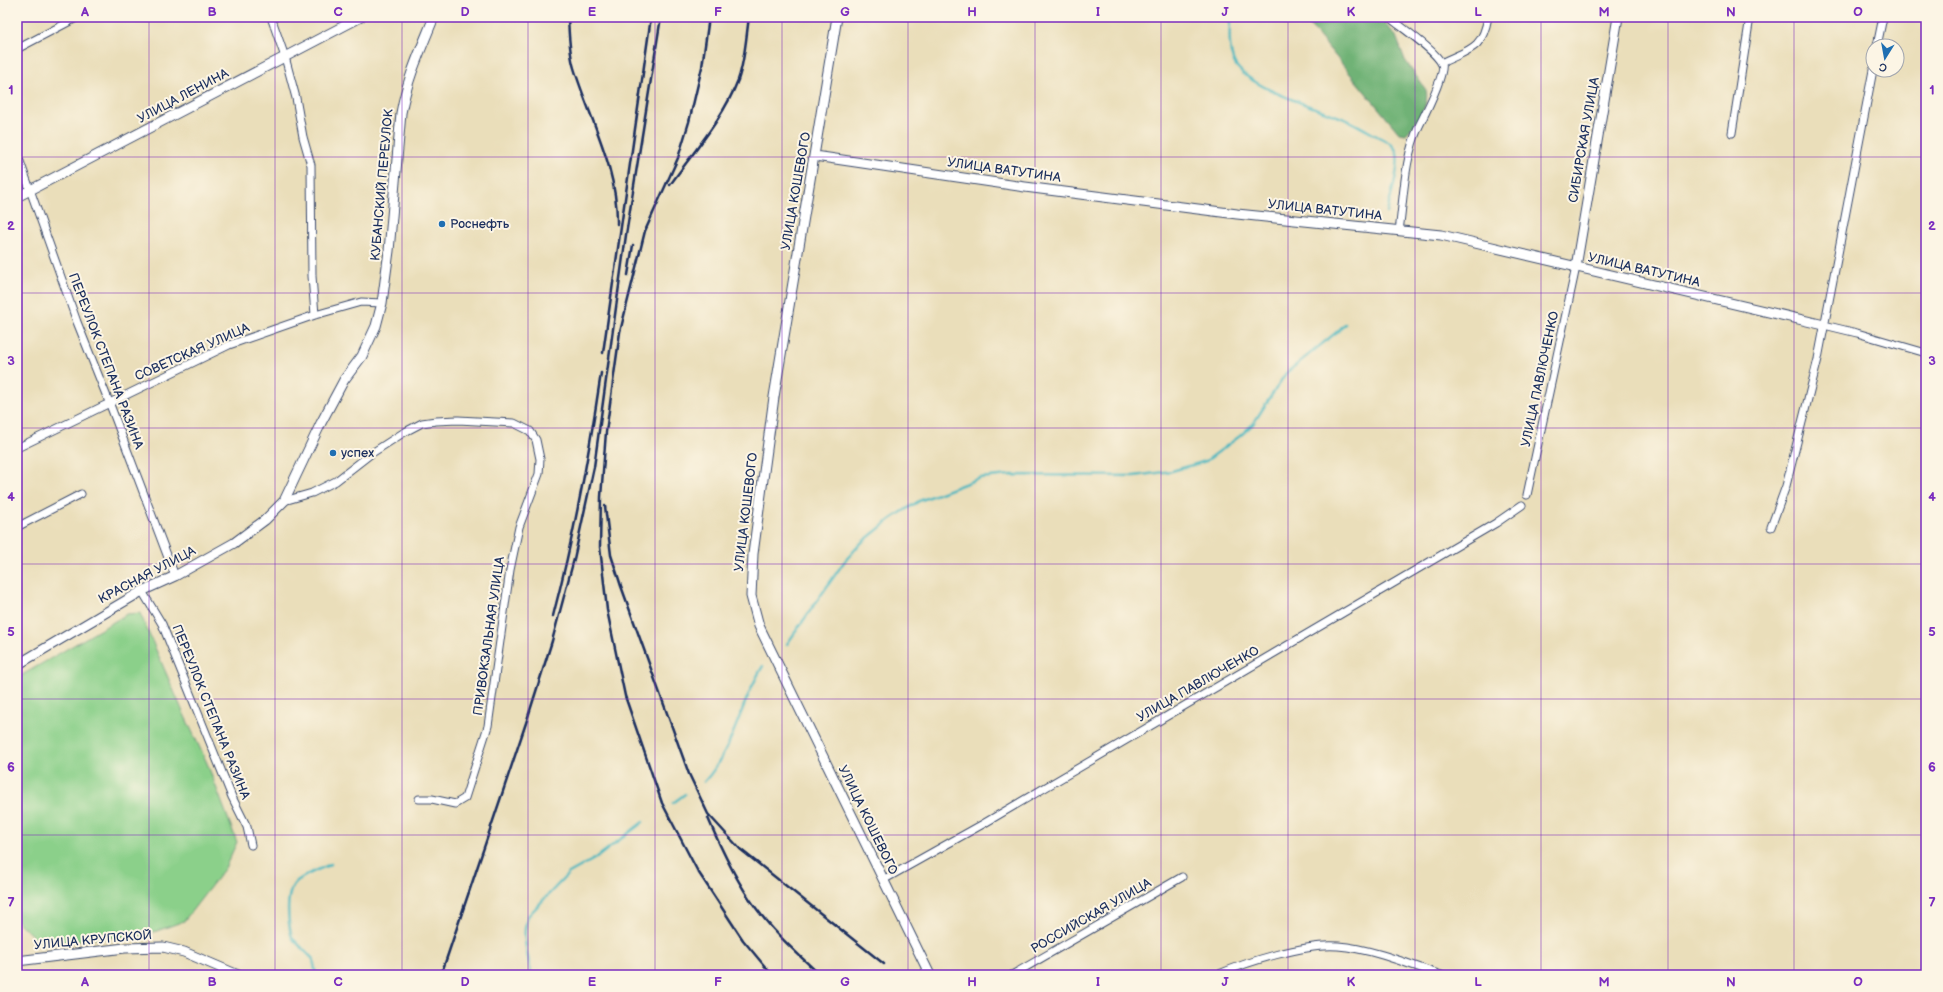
<svg xmlns="http://www.w3.org/2000/svg" width="1943" height="992" font-family="'Balsamiq Sans',sans-serif">
<style>
.green{fill:#8bd08a;stroke:#538074}
.forest{fill:#70b276;stroke:#46706a}
.lines{fill:none;stroke-linecap:round;stroke-linejoin:round}
.stream{stroke:#48b7c0;stroke-width:2.5}
.street-casing{stroke:#3a496c;stroke-width:9}
.secondary-casing{stroke:#3a496c;stroke-width:11}
.street{stroke:#fff;stroke-width:7}
.secondary{stroke:#fff;stroke-width:9}
.rail{stroke:#1b2f5e;stroke-width:2.5}
.grid{fill:none;stroke:#7b2cbf;stroke-width:1;stroke-opacity:0.55}
.poi-dot{fill:#1f6fb2;stroke:#fcf5e5;stroke-width:1.5}
.labels{text-anchor:middle;dominant-baseline:central;stroke-width:4;stroke-linejoin:round;paint-order:stroke}
.street-label{font-size:13px;fill:#1b2f5e;stroke:#fcf5e5}
.poi-label{font-size:13px;fill:#1b2f5e;stroke:#fcf5e5;text-anchor:start}
.neatline{fill:none;stroke:#7b2cbf;stroke-width:1.5}
.grid-label{font-size:13px;text-anchor:middle;font-weight:bold;fill:#7b2cbf}
</style>
<rect width="100%" height="100%" fill="#fcf5e5"/>
<filter id="ink" filterUnits="userSpaceOnUse"><feTurbulence type="fractalNoise" baseFrequency=".025" numOctaves="2"/><feDisplacementMap in="SourceGraphic" scale="8" xChannelSelector="R" yChannelSelector="G"/><feConvolveMatrix kernelMatrix="1 2 1 2 8 2 1 2 1" color-interpolation-filters="sRGB"/></filter>
<filter id="wash" filterUnits="userSpaceOnUse"><feTurbulence type="fractalNoise" baseFrequency=".012" numOctaves="4" result="noise"/><feDisplacementMap in="SourceGraphic" scale="16" xChannelSelector="R" yChannelSelector="G"/><feGaussianBlur stdDeviation="0.9" result="paint"/><feColorMatrix in="noise" values="0 0 0 0 0 0 0 0 0 0 0 0 0 0 0 0 0 1.4 0 .05"/><feComposite in="paint" operator="in"/></filter>
<g filter="url(#wash)">
<rect width="100%" height="100%" fill="#eadeba"/>
<path class="green" d="M140 613 183 712 207 763 237 842 225 868 184 921 146 935 87 939 42 945 17 921V678L127 614Z"/>
<path class="forest" d="M1303 17H1380L1396 36 1405 60 1426 90C1430 105 1416 124 1406 134L1399 133Z"/>
<g class="lines">
<path class="stream" d="M1230 17C1230 31 1228 49 1234 62 1247 89 1320 108 1347 120 1362 127 1376 136 1390 143 1393 146 1396 149 1397 153 1400 169 1390 197 1387 213
M787 644 844 562 860 544 891 519 919 501 980 478 1010 475 1134 476 1172 471 1206 461 1240 436 1253 424 1286 373 1338 331 1345 324
M704 782C735 748 739 704 763 666
M673 803 685 794
M316 975 313 959 292 938C288 923 284 892 297 881 306 874 320 869 331 864
M531 975C529 955 520 937 528 916L569 873 596 858 643 822"/>
</g>
</g>
<g filter="url(#ink)">
<g class="lines">
<defs>
<path id="street" d="M271 17 285 57 296 98 303 137 311 165 312 276 315 315
M1389 17C1402 28 1434 49 1442 64 1446 73 1424 116 1419 126 1404 158 1404 197 1399 231
M1877 46 1883 17
M17 49 78 17
M1441 63C1469 49 1482 51 1488 17
M1732 133 1750 17
M17 153 77 322 109 402 175 576
M1824 325 1857 333 1926 353
M17 448 229 345 315 315 361 302 382 303
M1527 495 1576 267
M284 501 312 493 336 481 372 453 403 433 422 423 436 421 458 420 514 423 530 431 536 440 540 459 539 474 519 527 510 570 488 726 465 798 455 804 432 799H419
M17 527 81 494
M1771 527 1786 486 1818 359 1873 70
M142 591 162 624 232 797 247 827 251 845
M883 880 983 824 1496 523 1522 505
M1012 975 1182 877
M1217 975C1247 962 1306 943 1338 946 1373 949 1408 964 1441 975"/>
<path id="secondary" d="M837 17 774 397 753 554 751 596 759 626 930 975
M815 156 1025 187 1237 214 1441 235 1824 325
M17 197 361 17
M1576 267 1618 17
M17 665 142 591 175 576 234 543 265 520 284 501 321 423 344 380 362 356 376 326 382 303 389 251 401 113C407 79 421 49 434 17
M17 961 125 948 163 947 184 952 238 975"/>
</defs>
<use href="#street" class="street-casing"/>
<use href="#secondary" class="secondary-casing"/>
<use href="#street" class="street"/>
<use href="#secondary" class="secondary"/>
<path class="rail" d="M568 17C569 34 569 52 574 68 590 120 618 168 617 224
M709 17 702 67 689 122 678 158 645 231 620 332 606 432 601 497 600 547 607 610 625 696 662 803 697 870 743 940 772 975
M670 185C694 151 723 119 738 80 745 60 746 38 749 17
M628 275 633 245
M603 353 651 17
M605 506 611 555 621 586 689 774 708 814 740 849 884 964
M553 616C574 536 589 455 601 373
M708 818C721 849 736 881 756 908 774 933 798 954 820 975
M441 975 527 720 552 641 574 559 594 467 626 235 661 17"/>
</g>
</g>
<path class="grid" d="M149 17V975M275 17V975M402 17V975M528 17V975M655 17V975M782 17V975M908 17V975M1035 17V975M1161 17V975M1288 17V975M1415 17V975M1541 17V975M1668 17V975M1794 17V975M17 157H1926M17 293H1926M17 428H1926M17 564H1926M17 699H1926M17 835H1926"/>
<g class="poi-dot">
<circle cx="442" cy="224" r="4"/>
<circle cx="333" cy="453" r="4"/>
</g>
<g class="labels">
<g class="street-label">
<text transform="translate(183 96) rotate(-28)">УЛИЦА ЛЕНИНА</text>
<text transform="translate(1584 140) rotate(-80)">СИБИРСКАЯ УЛИЦА</text>
<text transform="translate(1004 170) rotate(8)">УЛИЦА ВАТУТИНА</text>
<text transform="translate(382 185) rotate(-85)">КУБАНСКИЙ ПЕРЕУЛОК</text>
<text transform="translate(796 191) rotate(-80)">УЛИЦА КОШЕВОГО</text>
<text transform="translate(1325 210) rotate(6)">УЛИЦА ВАТУТИНА</text>
<text transform="translate(1644 270) rotate(13)">УЛИЦА ВАТУТИНА</text>
<text transform="translate(192 352) rotate(-24)">СОВЕТСКАЯ УЛИЦА</text>
<text transform="translate(106 361) rotate(69)">ПЕРЕУЛОК СТЕПАНА РАЗИНА</text>
<text transform="translate(1540 379) rotate(-78)">УЛИЦА ПАВЛЮЧЕНКО</text>
<text transform="translate(746 512) rotate(-83)">УЛИЦА КОШЕВОГО</text>
<text transform="translate(147 575) rotate(-28)">КРАСНАЯ УЛИЦА</text>
<text transform="translate(489 636) rotate(-82)">ПРИВОКЗАЛЬНАЯ УЛИЦА</text>
<text transform="translate(1198 684) rotate(-30)">УЛИЦА ПАВЛЮЧЕНКО</text>
<text transform="translate(211 712) rotate(68)">ПЕРЕУЛОК СТЕПАНА РАЗИНА</text>
<text transform="translate(868 820) rotate(64)">УЛИЦА КОШЕВОГО</text>
<text transform="translate(1091 916) rotate(-30)">РОССИЙСКАЯ УЛИЦА</text>
<text transform="translate(93 940) rotate(-5)">УЛИЦА КРУПСКОЙ</text>
</g>
<g class="poi-label">
<text x="450" y="224">Роснефть</text>
<text x="341" y="453">успех</text>
</g>
</g>
<rect width="1943" height="992" fill="none" stroke="#fcf5e5" stroke-width="44"/>
<g transform="translate(1885 58) rotate(191)"><circle r="19" fill="#fcf5e5" stroke="#a2a6af"/>
<path d="M0-3L7 15L0 10L-7 15Z" fill="#1f6fb2"/>
<text y="-6" font-size="11" font-weight="bold" text-anchor="middle" fill="#1b2f5e">С</text>
</g>
<rect x="22" y="22" width="1899" height="948" class="neatline"/>
<g class="grid-label">
<text x="85" y="16">A</text>
<text x="212" y="16">B</text>
<text x="338" y="16">C</text>
<text x="465" y="16">D</text>
<text x="592" y="16">E</text>
<text x="718" y="16">F</text>
<text x="845" y="16">G</text>
<text x="972" y="16">H</text>
<text x="1098" y="16">I</text>
<text x="1225" y="16">J</text>
<text x="1351" y="16">K</text>
<text x="1478" y="16">L</text>
<text x="1604" y="16">M</text>
<text x="1731" y="16">N</text>
<text x="1858" y="16">O</text>
<text x="11" y="94">1</text>
<text x="1932" y="94">1</text>
<text x="11" y="230">2</text>
<text x="1932" y="230">2</text>
<text x="11" y="365">3</text>
<text x="1932" y="365">3</text>
<text x="11" y="501">4</text>
<text x="1932" y="501">4</text>
<text x="11" y="636">5</text>
<text x="1932" y="636">5</text>
<text x="11" y="771">6</text>
<text x="1932" y="771">6</text>
<text x="11" y="907">7</text>
<text x="1932" y="907">7</text>
<text x="85" y="986">A</text>
<text x="212" y="986">B</text>
<text x="338" y="986">C</text>
<text x="465" y="986">D</text>
<text x="592" y="986">E</text>
<text x="718" y="986">F</text>
<text x="845" y="986">G</text>
<text x="972" y="986">H</text>
<text x="1098" y="986">I</text>
<text x="1225" y="986">J</text>
<text x="1351" y="986">K</text>
<text x="1478" y="986">L</text>
<text x="1604" y="986">M</text>
<text x="1731" y="986">N</text>
<text x="1858" y="986">O</text>
</g>
</svg>
